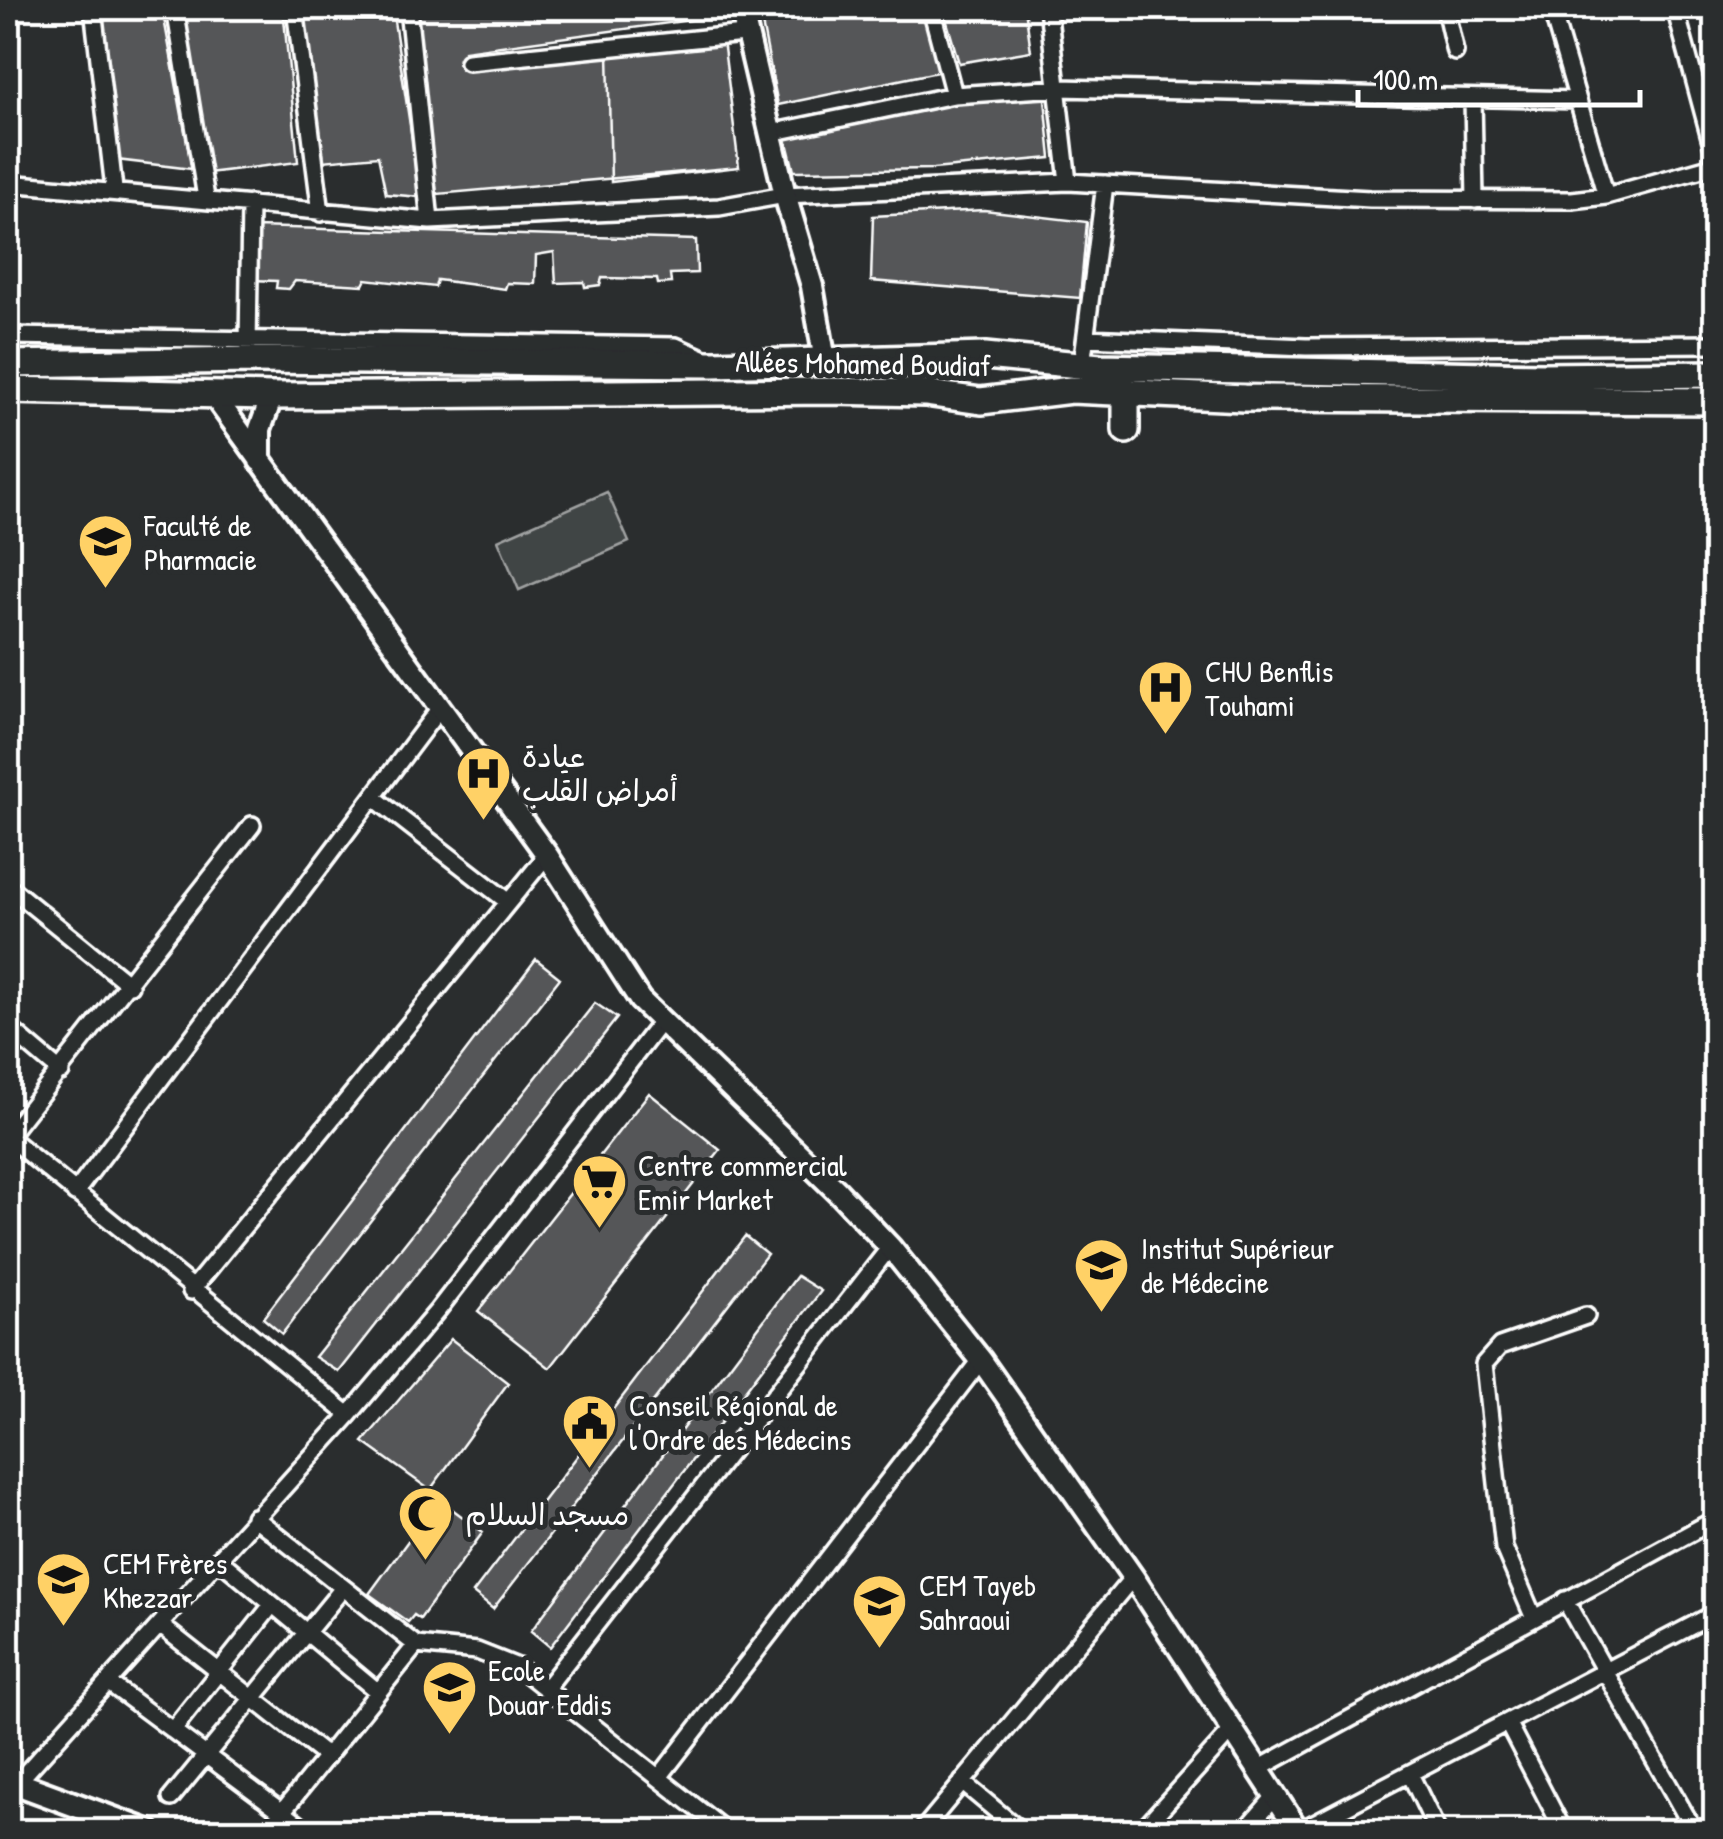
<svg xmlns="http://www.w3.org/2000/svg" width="1723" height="1839" font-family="'Patrick Hand','Playpen Sans Arabic',sans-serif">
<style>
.garden{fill:#414445;stroke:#a0a2a2;stroke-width:2.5}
.building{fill:#555758;stroke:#fff;stroke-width:2.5}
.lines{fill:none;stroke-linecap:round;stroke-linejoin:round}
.minor-casing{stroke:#fff;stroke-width:22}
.tertiary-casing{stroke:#fff;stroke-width:28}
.secondary-casing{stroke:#fff;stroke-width:30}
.primary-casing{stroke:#fff;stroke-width:32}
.minor{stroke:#2a2d2e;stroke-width:15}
.tertiary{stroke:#2a2d2e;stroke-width:20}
.secondary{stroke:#2a2d2e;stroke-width:22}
.primary{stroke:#2a2d2e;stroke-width:25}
.labels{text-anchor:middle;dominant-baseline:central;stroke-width:10;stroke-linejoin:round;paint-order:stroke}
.street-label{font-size:30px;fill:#fff;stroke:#2a2d2e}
.poi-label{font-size:30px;fill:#fff;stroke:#2a2d2e;text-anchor:start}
</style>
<rect width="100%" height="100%" fill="#2a2d2e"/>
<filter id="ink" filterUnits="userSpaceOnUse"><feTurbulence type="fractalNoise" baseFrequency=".01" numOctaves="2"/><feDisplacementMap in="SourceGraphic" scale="20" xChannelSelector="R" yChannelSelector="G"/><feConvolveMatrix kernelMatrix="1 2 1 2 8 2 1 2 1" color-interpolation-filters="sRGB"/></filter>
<g filter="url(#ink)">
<path class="garden" d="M607 492 629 542 519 590 498 540Z"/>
<path class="building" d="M97 8H162L192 169 117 160Z
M178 8H283L298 162 207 173Z
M364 8H392L421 197 386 194 378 156 323 161 303 20Z
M410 8H712L713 17 464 51 463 68 723 40 739 167 427 195Z
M759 8H925L942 71 778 105Z
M943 8H1025L1031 51 959 63Z
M723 40 739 167 611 182 608 52Z
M1044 89 1051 158 933 169 794 171 784 130 954 95Z
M984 210 1087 222 1080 298 871 281 873 216Z
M255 227 696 240 697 273 670 274 671 283 658 284 657 279 602 278 600 285 585 287 584 282 556 283 554 252 536 255 535 284 507 283 505 289 437 280 435 287 366 279 363 285 295 281 289 289 276 288 277 281 252 280Z
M536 959 560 978 282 1334 263 1318Z
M595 1003 617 1018 339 1372 315 1357Z
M649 1093 720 1150 550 1368 478 1311Z
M745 1236 767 1254 493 1609 473 1593Z
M797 1276 821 1291 550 1647 531 1631Z
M451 1339 508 1383 430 1490 363 1442Z
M448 1506 483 1532 420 1619 414 1615 408 1622 369 1594 432 1508Z"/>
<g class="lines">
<defs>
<path id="minor" d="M93 8 114 189
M175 8 206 198
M295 8 321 213
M408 8 430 221
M931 8 954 95
M1048 8 1068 182
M1445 8 1455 52
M1551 8 1606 196
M1675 8 1716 160
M468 62 744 34
M1473 98 1475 200
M770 133 954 95 1059 88 1577 100
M8 183 430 221 719 207 785 195 1068 182 1370 199 1572 200 1606 196 1716 165
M8 336 676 346 710 361
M1086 338 1306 347 1716 344
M248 346 250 204
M1082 365 1105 184
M373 797 507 901
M8 886 130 985
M8 1027 61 1072
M8 1136 252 825
M8 1137 349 1415
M75 1193 439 709
M191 1291 547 855
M254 1517 416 1645
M218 1559 377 1691
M1565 1600 1695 1832
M1533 1616 1504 1548 1484 1364 1500 1346 1586 1316
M160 1625 327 1757
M109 1683 309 1832
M547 1687 890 1247
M1508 1724 1564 1832
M175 1727 272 1605
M1260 1768 1716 1519
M1410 1774 1438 1832
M660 1776 981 1360
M962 1782 1022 1832
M14 1786 349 1415 438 1310 660 1023
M171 1798 343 1588
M1299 1831 1716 1613
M266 1832 416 1645 477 1651 520 1668 727 1832
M921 1832 1133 1577
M1140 1832 1234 1728
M1244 1832 1277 1794
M1713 1832 1716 1830"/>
<path id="tertiary" d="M741 8 785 195 812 286 825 361
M214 396 547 855 640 1000 838 1192 890 1247 981 1360 1133 1577 1299 1832
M260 461V429L272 396"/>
<path id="secondary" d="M8 1780 149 1832"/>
<path id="primary" d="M8 364 249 360 713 364 985 356 1100 367 1543 376 1716 374
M8 390 272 396 831 391 925 393 981 401 1071 390 1244 398 1716 401
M1126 393V430"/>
</defs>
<use href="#minor" class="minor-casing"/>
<use href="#tertiary" class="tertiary-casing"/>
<use href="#secondary" class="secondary-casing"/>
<use href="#primary" class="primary-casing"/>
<use href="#minor" class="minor"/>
<use href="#tertiary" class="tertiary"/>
<use href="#secondary" class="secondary"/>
<use href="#primary" class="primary"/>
</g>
</g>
<defs>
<symbol id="university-pin" viewBox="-11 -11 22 30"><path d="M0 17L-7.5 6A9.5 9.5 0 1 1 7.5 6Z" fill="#ffd166" stroke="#2a2d2e"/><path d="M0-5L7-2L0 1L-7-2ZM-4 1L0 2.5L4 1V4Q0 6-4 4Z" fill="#111"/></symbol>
<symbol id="hospital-pin" viewBox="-11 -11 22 30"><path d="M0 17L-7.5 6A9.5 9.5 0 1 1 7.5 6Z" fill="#ffd166" stroke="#2a2d2e"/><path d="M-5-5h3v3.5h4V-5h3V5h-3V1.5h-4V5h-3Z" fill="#111"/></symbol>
<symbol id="supermarket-pin" viewBox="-11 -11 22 30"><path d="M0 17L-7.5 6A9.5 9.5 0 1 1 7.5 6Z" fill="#ffd166" stroke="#2a2d2e"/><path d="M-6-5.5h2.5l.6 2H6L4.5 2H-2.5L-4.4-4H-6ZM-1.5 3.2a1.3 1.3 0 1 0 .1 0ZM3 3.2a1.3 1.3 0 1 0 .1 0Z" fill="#111"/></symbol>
<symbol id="civic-pin" viewBox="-11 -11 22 30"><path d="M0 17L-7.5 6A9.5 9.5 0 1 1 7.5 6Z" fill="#ffd166" stroke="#2a2d2e"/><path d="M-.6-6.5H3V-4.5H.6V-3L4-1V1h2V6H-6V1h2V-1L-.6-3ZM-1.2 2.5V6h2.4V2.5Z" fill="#111"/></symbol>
<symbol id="mosque-pin" viewBox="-11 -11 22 30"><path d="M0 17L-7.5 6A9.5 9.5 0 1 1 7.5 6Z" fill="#ffd166" stroke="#2a2d2e"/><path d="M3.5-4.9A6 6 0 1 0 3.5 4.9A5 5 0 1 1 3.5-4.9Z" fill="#111"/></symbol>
<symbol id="school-pin" viewBox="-11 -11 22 30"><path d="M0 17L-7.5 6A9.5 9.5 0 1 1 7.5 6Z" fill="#ffd166" stroke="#2a2d2e"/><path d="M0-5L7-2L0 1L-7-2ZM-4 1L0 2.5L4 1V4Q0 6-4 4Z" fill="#111"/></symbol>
</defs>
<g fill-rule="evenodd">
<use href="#university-pin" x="74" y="510" width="63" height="86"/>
<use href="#hospital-pin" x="1134" y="656" width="63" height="86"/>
<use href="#hospital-pin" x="452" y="742" width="63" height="86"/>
<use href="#supermarket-pin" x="568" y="1150" width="63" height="86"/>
<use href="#university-pin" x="1070" y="1234" width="63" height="86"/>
<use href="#civic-pin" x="558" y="1390" width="63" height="86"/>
<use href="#mosque-pin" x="394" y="1482" width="63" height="86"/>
<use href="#school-pin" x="32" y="1548" width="63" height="86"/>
<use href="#school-pin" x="848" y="1570" width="63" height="86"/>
<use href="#school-pin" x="418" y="1656" width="63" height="86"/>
</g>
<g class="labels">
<g class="street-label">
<text transform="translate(863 363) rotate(1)">Allées Mohamed Boudiaf</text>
</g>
<g class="poi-label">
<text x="144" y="525">Faculté de<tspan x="144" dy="34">Pharmacie</tspan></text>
<text x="1205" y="671">CHU Benflis<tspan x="1205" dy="34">Touhami</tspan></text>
<text x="522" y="756">عيادة<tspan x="522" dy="34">أمراض القلب</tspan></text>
<text x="638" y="1165">Centre commercial<tspan x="638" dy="34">Emir Market</tspan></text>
<text x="1141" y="1248">Institut Supérieur<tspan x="1141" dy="34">de Médecine</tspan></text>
<text x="629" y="1405">Conseil Régional de<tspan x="629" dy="34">l'Ordre des Médecins</tspan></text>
<text x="465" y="1514">مسجد السلام</text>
<text x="103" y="1563">CEM Frères<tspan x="103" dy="34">Khezzar</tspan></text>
<text x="919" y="1585">CEM Tayeb<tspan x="919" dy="34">Sahraoui</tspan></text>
<text x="488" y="1670">Ecole<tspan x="488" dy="34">Douar Eddis</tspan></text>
</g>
</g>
<rect width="1723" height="1839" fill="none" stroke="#2a2d2e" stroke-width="40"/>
<rect x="20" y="20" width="1683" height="1799" fill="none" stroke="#fff" stroke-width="4" filter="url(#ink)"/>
<path d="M1358 90v15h282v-15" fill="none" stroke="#ffffff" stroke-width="5"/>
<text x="1373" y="90" font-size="30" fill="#ffffff" stroke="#2a2d2e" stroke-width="8" paint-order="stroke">100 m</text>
</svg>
